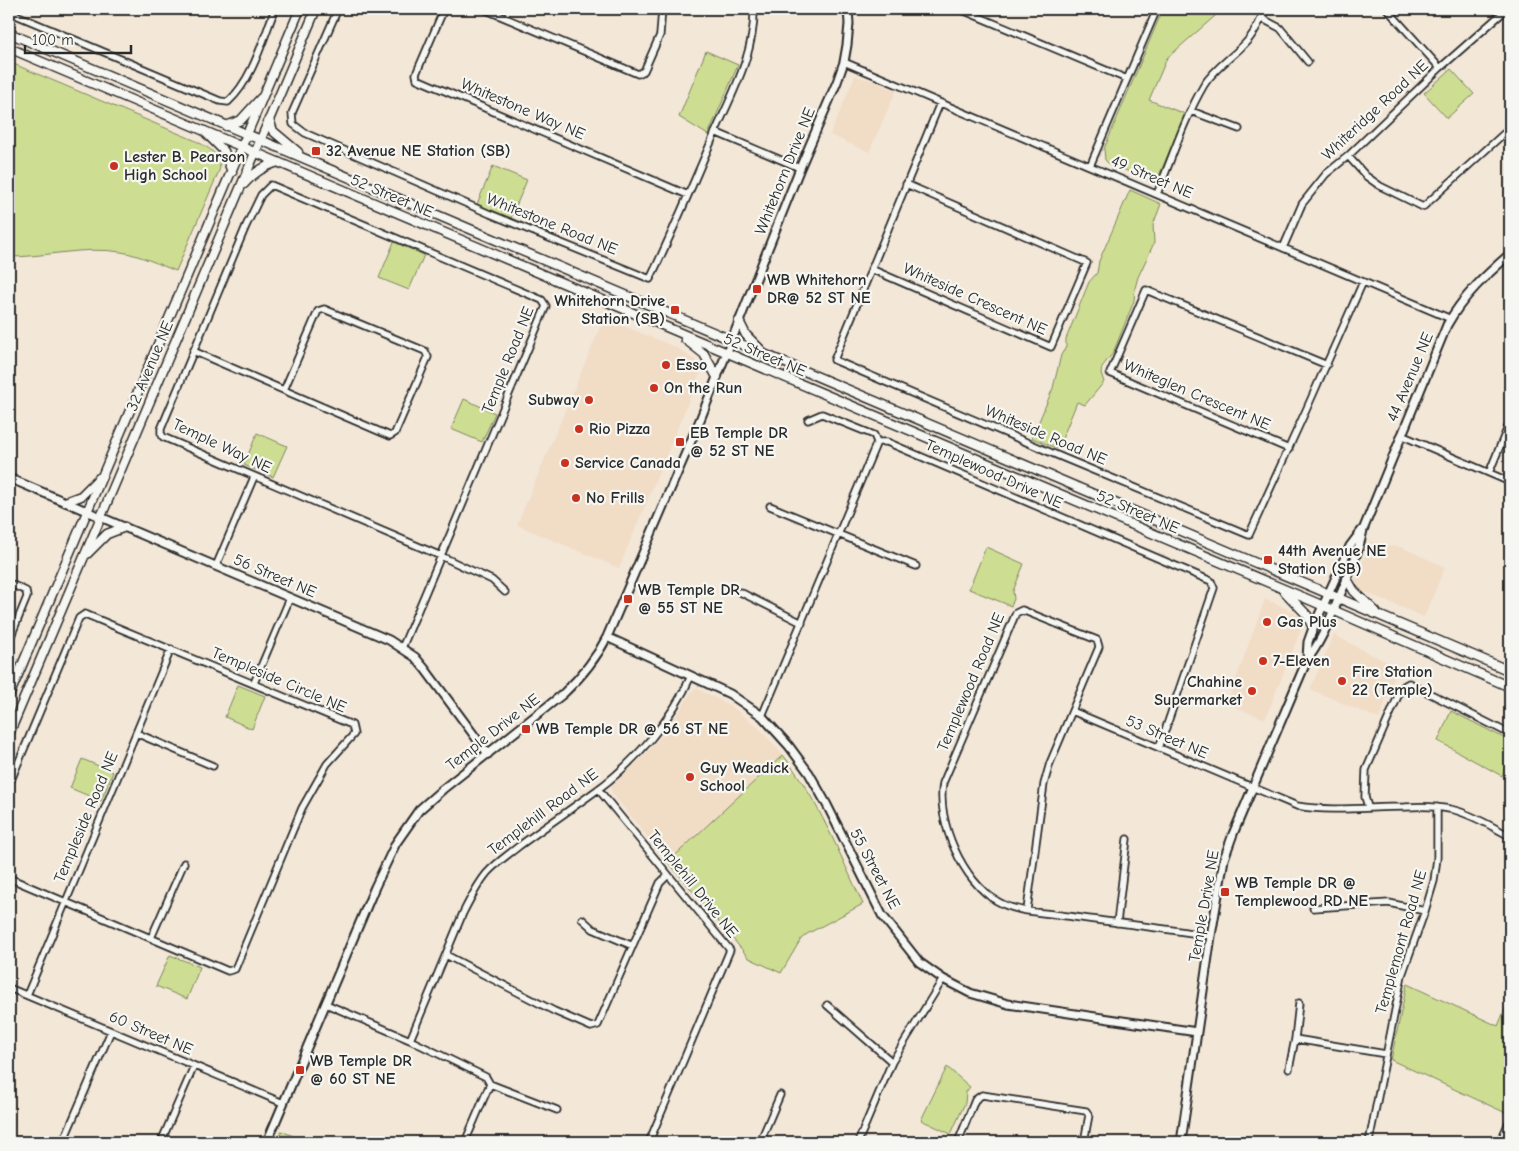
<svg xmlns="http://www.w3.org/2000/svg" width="1519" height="1151" font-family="'Comic Neue',sans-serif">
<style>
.built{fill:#f1dcc6}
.park{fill:#cdde92;stroke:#7c845e}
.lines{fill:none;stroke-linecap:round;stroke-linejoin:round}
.minor-casing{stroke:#2b2b2b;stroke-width:9}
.tertiary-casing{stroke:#2b2b2b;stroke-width:11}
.secondary-casing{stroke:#2b2b2b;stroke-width:11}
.minor{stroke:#f6f6f2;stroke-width:5.5}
.tertiary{stroke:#f6f6f2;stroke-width:7}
.secondary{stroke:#f6f6f2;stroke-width:8}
.poi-dot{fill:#c8321e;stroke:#f6f6f2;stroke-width:2}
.labels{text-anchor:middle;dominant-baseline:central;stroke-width:4.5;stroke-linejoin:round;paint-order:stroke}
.street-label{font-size:16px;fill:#2b2b2b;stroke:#f6f6f2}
.poi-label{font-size:16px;font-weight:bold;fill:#2b2b2b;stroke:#f6f6f2;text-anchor:start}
</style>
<rect width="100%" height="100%" fill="#f3e7d8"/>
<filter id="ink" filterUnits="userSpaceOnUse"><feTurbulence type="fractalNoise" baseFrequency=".02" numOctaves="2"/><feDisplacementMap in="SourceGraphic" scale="10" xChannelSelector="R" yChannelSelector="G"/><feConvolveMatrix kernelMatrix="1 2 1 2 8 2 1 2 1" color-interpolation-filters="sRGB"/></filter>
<g filter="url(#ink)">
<path class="built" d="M855 76 874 81 896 91 869 152 830 135Z
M604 318 675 347 696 361 700 368V374L619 568 517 525Z
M1371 541 1386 546 1401 547 1445 567 1424 617 1358 589 1354 583Z
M1265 599 1294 612 1304 622 1265 719 1227 704Z
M1334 635 1398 668 1379 719 1310 689Z
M696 688 729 705 746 718 759 728 783 755 668 862 612 793 611 788 613 784 643 757 658 740 672 723 693 690Z"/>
<path class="park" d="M1163 9H1223L1167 58 1149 100 1185 114 1159 176 1152 180 1147 179 1108 163 1105 160 1104 149Z
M706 51 738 65 708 135 679 117Z
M9 62 194 140C207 147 224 155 219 171L176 271C158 264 140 255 121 252 84 246 46 257 9 257Z
M1451 69 1474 94 1447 118 1424 93Z
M493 166 527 180 511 218 477 204Z
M1130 190 1161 204 1153 225 1154 243 1138 277 1135 288 1134 301 1113 353 1102 367 1101 373 1104 382 1085 405 1077 402 1058 449 1032 438 1053 388 1061 355 1066 347V339L1089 282 1097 273 1099 261Z
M394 242 424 255 409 290 379 278Z
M464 399 495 413 482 442 451 429Z
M257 433 287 446 273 477 244 465Z
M986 547 1024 564 1013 591 1014 599 1011 606 969 589Z
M238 685 265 696 252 729 225 717Z
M1451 711 1510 741V753L1502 776 1438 741Z
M783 755C818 799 839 853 863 904L807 934 801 939 781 973 749 958 668 862Z
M82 759 113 772 101 801 70 788Z
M170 955 200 967 187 999 156 986Z
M1407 984 1498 1026 1510 997V1105L1506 1113 1391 1060Z
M947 1067 970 1087 966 1092 965 1103 951 1134 921 1120Z
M281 1131 308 1142H296L280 1135Z"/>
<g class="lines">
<defs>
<path id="minor" d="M338 9 292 113 293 124 305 133 490 214 650 279C672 234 691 188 711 142 729 99 755 56 754 9
M444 9 416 74 417 79 688 195
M484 9 638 74 644 71 660 35 662 9
M960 9 1127 79
M1387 9 1440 68
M9 12 220 101 228 102C253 79 263 39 275 9
M1261 18 1280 28 1308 62
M844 62 1451 319
M940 103 834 360 1059 456 1249 535 1307 408 1363 282
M1191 111 1239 129
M715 132 800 168
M1348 156 1366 176 1380 186 1423 207 1510 128
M1090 166 1157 9
M1157 194C1172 158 1184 119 1204 85 1215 67 1235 56 1249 39 1256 30 1261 20 1265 9
M1283 248 1302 204 1326 174 1348 156 1440 68 1507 9
M871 269 1051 347 1087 263 906 184
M193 351 390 436 395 433 428 357 425 351 324 309 318 311 284 390
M808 420 822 414 874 435 877 442
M1401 435 1510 482
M877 442H887L1211 581 1214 588 1159 748
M1289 449 1110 373 1146 290 1327 365
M1489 473 1510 422
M770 506 916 566
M216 566 254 477
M9 583 26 591 27 597 9 641
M740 592 802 623
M402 648C450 534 499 420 546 306L542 300 271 185 261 195 246 226 161 429V433L163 437 441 556 492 580 505 592
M254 683 290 598
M1072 711 1297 806C1333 812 1368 807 1405 807 1421 806 1438 806 1454 810 1474 815 1492 827 1510 836
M762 716 877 442
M136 733 213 766
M9 785 79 618 85 614 352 725 354 734 327 764 302 808 235 969 228 971 9 878
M598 789 730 950 649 1142
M1368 807 1365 797 1366 770 1402 687 1409 683 1510 734
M1313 908 1389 903 1425 911
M1027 910 1044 784 1050 763 1099 647 1097 640 1022 610 1016 613 943 783C936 821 963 882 997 901 1015 912 1040 912 1060 915 1110 922 1161 928 1211 936
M582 919 593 929 633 946
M1117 923 1127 839
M151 938 184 863
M446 955 554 1011 591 1027 598 1025 660 883 668 875
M9 988 283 1103
M27 995 171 649
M326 1004 410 1040 486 1077 490 1084 465 1142
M827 1005 892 1062
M1295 1039 1386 1054
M410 1040 463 913C470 899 477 885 487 873 496 863 508 855 519 846 545 827 571 809 597 790 634 763 673 718 691 676
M1289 1069 1295 1039 1299 1003
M490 1084 557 1110
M63 1142 111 1031
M161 1142 194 1066
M760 1142 780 1095
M858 1142 892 1062 943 979
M958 1142 975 1100 982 1095 1086 1111 1089 1115 1084 1142
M1369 1142 1402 975 1425 911 1434 881 1437 858V807
M1500 1142 1510 1120"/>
<path id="tertiary" d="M9 478 389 640 415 657 425 669 488 754
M607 637 730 694 762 716 789 746 809 773 827 805 882 915 919 962 943 979 970 993 1008 1004 1197 1032
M1307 659 1308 642 1313 628 1350 546 1362 530
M267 1142 375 887 396 843 419 810 443 789 563 694C581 677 596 659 607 637L700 420 800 168 837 82 844 62 847 45 849 24 848 9
M1181 1142 1211 936 1224 859 1233 834 1307 660C1321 642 1329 621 1338 600 1348 577 1358 555 1363 530L1447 325C1463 296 1486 275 1510 254"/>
<path id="secondary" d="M9 33 1510 671
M9 48 1312 601 1510 687
M269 119 273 131 298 152
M226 126 241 120 261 98
M206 133 224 151 232 172
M244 184C255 172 263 167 278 162
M739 321 746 335 761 350
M685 339 704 354 717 377
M65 502 81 496 99 478
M87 554 107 534 125 527
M1347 579 1354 591 1376 612
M1285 592 1307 615 1313 628
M9 696 300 9
M9 734 316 9"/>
</defs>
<use href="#minor" class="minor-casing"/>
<use href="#tertiary" class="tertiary-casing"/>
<use href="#secondary" class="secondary-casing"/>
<use href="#minor" class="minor"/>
<use href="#tertiary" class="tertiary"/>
<use href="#secondary" class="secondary"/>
</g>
</g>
<g class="poi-dot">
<rect x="311" y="146" width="10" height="10" rx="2.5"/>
<circle cx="114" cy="166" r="5"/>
<rect x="752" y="284" width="10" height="10" rx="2.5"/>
<rect x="670" y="305" width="10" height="10" rx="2.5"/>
<circle cx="666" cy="365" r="5"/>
<circle cx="654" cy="388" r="5"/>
<circle cx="589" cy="400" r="5"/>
<circle cx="579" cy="429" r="5"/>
<rect x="675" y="437" width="10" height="10" rx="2.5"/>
<circle cx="565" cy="463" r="5"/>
<circle cx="576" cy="498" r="5"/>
<rect x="1263" y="555" width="10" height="10" rx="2.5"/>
<rect x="623" y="594" width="10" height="10" rx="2.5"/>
<circle cx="1267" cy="622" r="5"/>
<circle cx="1263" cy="661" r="5"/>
<circle cx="1342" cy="681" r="5"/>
<circle cx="1252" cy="691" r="5"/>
<rect x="521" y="724" width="10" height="10" rx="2.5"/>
<circle cx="690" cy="777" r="5"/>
<rect x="1220" y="887" width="10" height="10" rx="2.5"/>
<rect x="295" y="1065" width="10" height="10" rx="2.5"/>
</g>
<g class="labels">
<g class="street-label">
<text transform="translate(523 109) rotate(23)">Whitestone Way NE</text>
<text transform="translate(1375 110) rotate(-43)">Whiteridge Road NE</text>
<text transform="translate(785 171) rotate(-68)">Whitehorn Drive NE</text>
<text transform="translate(1152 177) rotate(23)">49 Street NE</text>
<text transform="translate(392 196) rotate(23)">52 Street NE</text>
<text transform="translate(552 224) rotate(22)">Whitestone Road NE</text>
<text transform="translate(975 299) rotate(24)">Whiteside Crescent NE</text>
<text transform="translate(765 355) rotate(23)">52 Street NE</text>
<text transform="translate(508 360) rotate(-68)">Temple Road NE</text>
<text transform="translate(150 366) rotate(-67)">32 Avenue NE</text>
<text transform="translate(1410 377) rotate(-67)">44 Avenue NE</text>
<text transform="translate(1197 395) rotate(23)">Whiteglen Crescent NE</text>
<text transform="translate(1046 435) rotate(23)">Whiteside Road NE</text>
<text transform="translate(222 446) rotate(25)">Temple Way NE</text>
<text transform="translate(994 474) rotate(24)">Templewood Drive NE</text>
<text transform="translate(1138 512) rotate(23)">52 Street NE</text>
<text transform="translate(275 576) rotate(23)">56 Street NE</text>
<text transform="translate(279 680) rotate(23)">Templeside Circle NE</text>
<text transform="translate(971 682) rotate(-67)">Templewood Road NE</text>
<text transform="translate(493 732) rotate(-38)">Temple Drive NE</text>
<text transform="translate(1167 737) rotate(23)">53 Street NE</text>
<text transform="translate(543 812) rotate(-37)">Templehill Road NE</text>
<text transform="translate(86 817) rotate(-67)">Templeside Road NE</text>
<text transform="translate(875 869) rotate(62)">55 Street NE</text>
<text transform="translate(693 884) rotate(51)">Templehill Drive NE</text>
<text transform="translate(1204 906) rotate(-80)">Temple Drive NE</text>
<text transform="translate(1401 942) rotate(-74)">Templemont Road NE</text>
<text transform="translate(151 1033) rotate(23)">60 Street NE</text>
</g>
<g class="poi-label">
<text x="326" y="151">32 Avenue NE Station (SB)</text>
<text x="124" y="157">Lester B. Pearson<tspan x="124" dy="18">High School</tspan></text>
<text x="767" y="280">WB Whitehorn<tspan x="767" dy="18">DR@ 52 ST NE</tspan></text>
<text x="665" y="301" text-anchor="end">Whitehorn Drive<tspan x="665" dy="18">Station (SB)</tspan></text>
<text x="676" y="365">Esso</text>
<text x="664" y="388">On the Run</text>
<text x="579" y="400" text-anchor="end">Subway</text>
<text x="589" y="429">Rio Pizza</text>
<text x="690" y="433">EB Temple DR<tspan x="690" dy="18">@ 52 ST NE</tspan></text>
<text x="575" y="463">Service Canada</text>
<text x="586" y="498">No Frills</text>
<text x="1278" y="551">44th Avenue NE<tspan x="1278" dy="18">Station (SB)</tspan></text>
<text x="638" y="590">WB Temple DR<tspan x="638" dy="18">@ 55 ST NE</tspan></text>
<text x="1277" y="622">Gas Plus</text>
<text x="1273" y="661">7-Eleven</text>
<text x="1352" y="672">Fire Station<tspan x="1352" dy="18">22 (Temple)</tspan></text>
<text x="1242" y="682" text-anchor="end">Chahine<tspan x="1242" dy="18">Supermarket</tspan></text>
<text x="536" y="729">WB Temple DR @ 56 ST NE</text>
<text x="700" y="768">Guy Weadick<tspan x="700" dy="18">School</tspan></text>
<text x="1235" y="883">WB Temple DR @<tspan x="1235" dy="18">Templewood RD NE</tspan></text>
<text x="310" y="1061">WB Temple DR<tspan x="310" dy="18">@ 60 ST NE</tspan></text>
</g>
</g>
<rect width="1519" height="1151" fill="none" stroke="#f6f6f2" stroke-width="30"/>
<rect x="15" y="15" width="1489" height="1121" fill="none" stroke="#2b2b2b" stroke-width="2" filter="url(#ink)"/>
<path d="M25 45v8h106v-8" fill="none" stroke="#2b2b2b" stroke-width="2.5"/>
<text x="32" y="45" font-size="15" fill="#2b2b2b" stroke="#f6f6f2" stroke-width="4" paint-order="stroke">100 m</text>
</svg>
